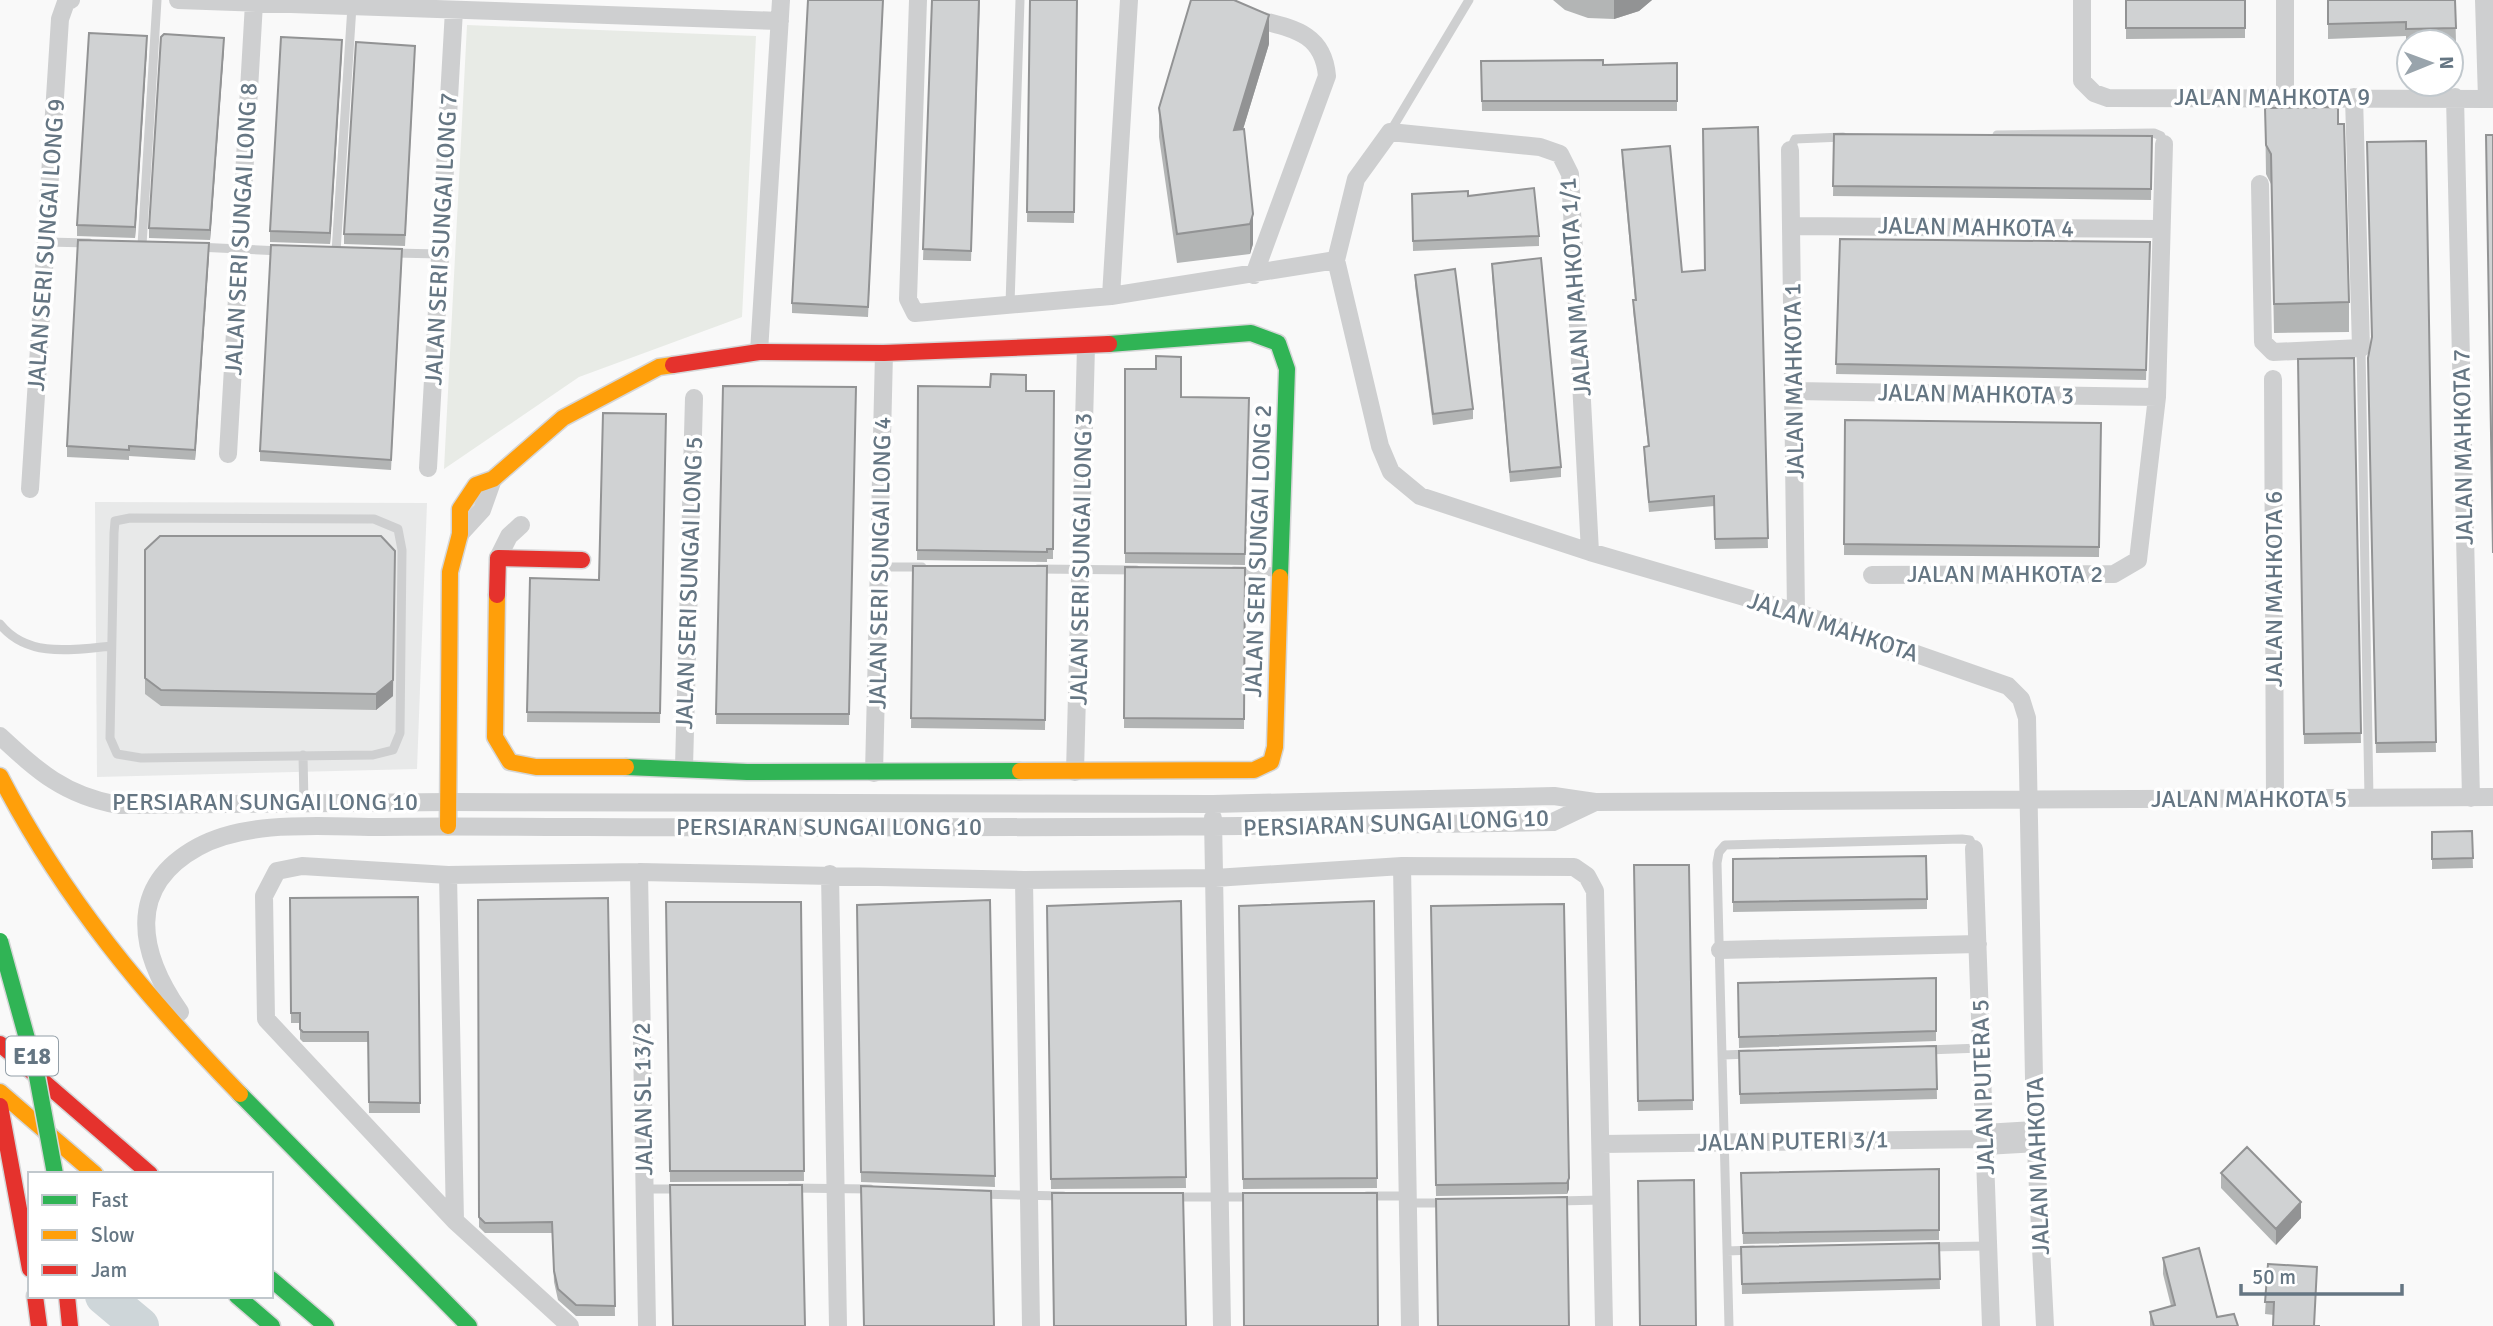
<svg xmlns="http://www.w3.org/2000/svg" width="2493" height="1326" font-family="Signika,sans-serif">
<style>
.built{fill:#e8e9e9}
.green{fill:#e8ebe6}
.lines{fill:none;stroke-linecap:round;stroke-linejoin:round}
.river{stroke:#ced6d9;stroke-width:38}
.fast-casing{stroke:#d5d6d7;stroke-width:19}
.slow-casing{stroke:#d5d6d7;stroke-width:19}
.jam-casing{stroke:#d5d6d7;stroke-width:19}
.lane{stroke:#cecfd0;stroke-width:9}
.street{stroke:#cecfd0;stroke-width:18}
.fast{stroke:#30b455;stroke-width:16}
.slow{stroke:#ff9f0a;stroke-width:16}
.jam{stroke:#e5322d;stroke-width:16}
.fast-bridge-casing{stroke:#d5d6d6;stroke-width:19;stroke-linecap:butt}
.fast-bridge{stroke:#30b455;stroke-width:16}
.wall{fill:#b3b5b5}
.shaded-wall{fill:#929394}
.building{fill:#d0d2d3;stroke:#929394;stroke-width:2}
.labels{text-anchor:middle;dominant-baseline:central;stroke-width:7;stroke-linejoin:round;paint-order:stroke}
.shield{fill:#fff;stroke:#939fa8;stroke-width:2}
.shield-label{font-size:23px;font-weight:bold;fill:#657683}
.street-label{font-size:24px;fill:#657683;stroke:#fff}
</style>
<rect width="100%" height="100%" fill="#f9f9f9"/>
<path class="built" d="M95 502 427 503 417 769 97 777Z"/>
<path class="green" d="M467 25 756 36 742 317 579 377 444 469Z"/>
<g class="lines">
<path class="river" d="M104 1296 140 1326"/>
<defs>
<path id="fast" d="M1109 344 1251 333 1278 343 1287 369 1280 577
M626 767 747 772 1020 771
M240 1094 469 1326
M271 1279 326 1326
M237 1296 272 1326"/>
<path id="slow" d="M497 595 495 737 510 762 536 767H626
M1020 771 1254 770 1271 762 1275 747 1280 577
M0 776C62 897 146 997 240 1094
M448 826 450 572 460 534V509L476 485 493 479 563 418 659 367 673 365
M0 1092 95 1174"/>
<path id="jam" d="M673 365 759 352 884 353 1109 344
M497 595 498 558 582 560
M0 1044 150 1174
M0 1106 30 1269
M35 1296 39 1326
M67 1296 70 1326"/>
</defs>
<use href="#fast" class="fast-casing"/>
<use href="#slow" class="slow-casing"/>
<use href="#jam" class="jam-casing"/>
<path class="lane" d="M1390 132 1469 0
M1997 135 2154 133 2161 136 2164 144
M1790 150 1795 139 1843 137
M47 242 89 243
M142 245 157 0
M197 247 281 251
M336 252 352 6
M393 253 441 254
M1010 304 1020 0
M2361 348 2369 799
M130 518 374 519 398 529 402 550 400 733 393 750 373 755 141 758 117 754 110 738 114 533 115 521Z
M879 567H922
M1038 569 1136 570
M1234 571 1279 572
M0 624C27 658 72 650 111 646
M303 755 304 803
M1927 1050 1981 1048
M1723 1055 1749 1054
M790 1188 870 1189
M645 1189H681
M979 1194 1063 1196
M1367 1196H1408
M1171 1197H1255
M1558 1201 1602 1200
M1408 1203H1446
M1928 1247 1988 1246
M1727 1251 1753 1250
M1729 1326 1717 863 1719 852 1725 845 1962 839 1970 840 1974 849"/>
<path class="street" d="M178 0 780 21
M918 0 908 299 915 313 1111 296 1336 260
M2082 0V81L2094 93 2108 98 2493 99
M2285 0V97
M2484 0 2487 99
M1248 17C1287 28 1323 29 1327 76L1254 275
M2455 97 2471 798
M1790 150 1796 612
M2260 184 2263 342 2273 352 2361 348 2354 97
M1792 226 2160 229
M1111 296 1129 0
M759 352 781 0
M2273 379 2275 799
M1795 391 2157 397
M228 454 254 3
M428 468 454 10
M30 489 60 19 66 2 71 0
M460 534 482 510 493 479
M1590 552 1570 174 1560 154 1540 147 1390 132 1356 179 1336 260 1380 446 1391 472 1420 496 1590 552 1796 612 2008 686 2021 699 2027 718 2035 1130 2045 1326
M498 558 509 536 521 525
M1872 575 2114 574 2138 560 2157 397 2164 144
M0 736C39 772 64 795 118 805L449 802 1213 804 1554 796 1595 802 2493 797
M684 767 694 398
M1075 772 1086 346
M874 773 884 353
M1213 818 1222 1326
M1974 849 1991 1326
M1402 866 1410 1326
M639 872 647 1326
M830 874 838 1326
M448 875 455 1221
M1024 880 1031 1326
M1720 950 1978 944
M180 1012C139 953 125 887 198 847 249 819 325 827 382 827 450 826 517 827 585 827 908 828 1230 828 1553 822L1595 802
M1984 1133 2035 1130
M1601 1144 1984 1139
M1985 1146 2036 1143
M570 1326 455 1221 266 1019 264 896 277 871 302 866 448 875 639 872 1024 880 1215 878 1402 866 1574 867 1587 876 1595 891 1604 1326"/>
<use href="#fast" class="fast"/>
<use href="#slow" class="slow"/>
<use href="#jam" class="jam"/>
<defs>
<path id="fast-bridge" d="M0 941 36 1071 55 1174"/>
</defs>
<use href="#fast-bridge" class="fast-bridge-casing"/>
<use href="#fast-bridge" class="fast-bridge"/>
</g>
<path class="wall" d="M932 0H980L971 261 923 260Z
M1030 0H1077L1074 223 1027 222Z
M1553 0H1652L1639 11 1614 19 1588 18 1565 10Z
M2126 0H2245V38L2126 39Z
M2328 0H2455L2456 43H2451V42H2409V44H2406V36L2328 39Z
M883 11 868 317 792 313V303Z
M1269 44 1243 129 1253 244 1250 254 1177 263 1159 137V108Z
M147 47 135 238 77 236V225Z
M224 48 210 240 149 238V228Z
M342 51 330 244 270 242V231Z
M415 56 405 246 344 244V234Z
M1481 61 1603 65 1677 63V111H1482Z
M2265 108 2338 124 2349 302V332L2274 333 2271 184 2266 174Z
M1758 127 1768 548 1715 549 1714 506 1649 512 1644 457V447L1648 446 1633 310V300H1635L1622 161V150L1682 272 1705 270Z
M1834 134 2152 136 2151 200 1833 196Z
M2426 141 2436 752 2376 753 2368 369Z
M1412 194 1468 196 1539 236V246L1413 251Z
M1840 239 2150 242 2146 380 1836 374Z
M209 254 195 460 129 456V460L67 457V446Z
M402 260 391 470 260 461V451Z
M1492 264 1561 467V477L1510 482 1492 275Z
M1415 275 1473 409V419L1433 425 1415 285Z
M2354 358 2361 743 2304 744 2298 359Z
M1125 369 1181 397 1249 398 1245 565 1125 563Z
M723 386 856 387 849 725 716 724Z
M918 386 1054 391 1053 559H1047V562L917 560Z
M666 414 660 723 527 722 530 578 599 580Z
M1845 420 2101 423 2099 557 1844 555Z
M145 550 393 696 376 710 161 706 145 694Z
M913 566H1047L1045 730 911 728Z
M1125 567 1245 568 1244 729 1124 728Z
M2472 831 2473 868 2432 869V832Z
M1733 859 1927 899V909L1733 912Z
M1634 865H1689L1693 1110 1638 1111Z
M418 897 420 1113H369L368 1042H303L300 1039V1023H291L290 898Z
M608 898 615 1316H576L558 1300 554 1282 552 1233H485L479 1227 478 900Z
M990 900 995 1187 861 1182 857 905Z
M1181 901 1186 1188 1051 1189 1047 906Z
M1374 901 1377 1188 1243 1189 1239 906Z
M666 902H801L804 1181 670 1182Z
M1564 904 1569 1189 1567 1194 1436 1196 1431 906Z
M1936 978V1041L1739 1048 1738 983Z
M1936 1046 1937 1099 1740 1104 1739 1051Z
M1939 1169V1240L1743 1244 1741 1173Z
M2221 1173 2301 1218 2276 1245 2221 1188Z
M1939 1243 1940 1289 1742 1294 1741 1247Z
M2163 1258 2217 1317 2238 1326H2150V1312L2171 1306 2163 1274Z
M2268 1264 2315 1326H2273L2274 1315 2265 1314Z"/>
<path class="shaded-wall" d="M1614 0H1652L1639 11 1614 19Z
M1269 15V44L1234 159V130Z
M147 36V47L135 238V227Z
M224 38V48L210 240V230Z
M342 40V51L330 244V233Z
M1253 214V244L1250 254V224Z
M209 243V254L195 460V450Z
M395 551 393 696 376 710V694Z
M1569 1178V1189L1567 1194V1183Z
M2301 1202V1218L2276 1245V1229Z"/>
<path class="building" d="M808 0H883L868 307 792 303Z
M932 0H979L971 251 923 249Z
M1030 0H1077L1074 212H1027Z
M1191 0H1234L1269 15 1234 130 1244 129 1253 214 1250 224 1177 234 1159 108Z
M2126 0H2245V28H2126Z
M2328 0H2455L2456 28 2406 29V22L2328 24Z
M89 33 147 36 135 227 77 225Z
M164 34 224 38 210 230 149 228 161 37Z
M281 37 342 40 330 233 270 231Z
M356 42 415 46 405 235 344 234Z
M1603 60V65L1677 63V101H1482L1481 61Z
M2338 107V124H2344L2349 302 2274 304 2271 154 2266 145 2265 108Z
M1758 127 1768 538 1715 539 1714 496 1649 502 1644 447 1649 446 1633 300H1636L1622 150 1670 146 1682 272 1705 270 1703 129Z
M1834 134 2152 136 2151 189 1833 186Z
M2486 135H2493V553Z
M2426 141 2436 742 2376 743 2368 358 2372 337 2367 142Z
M1534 188 1539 236 1413 241 1412 194 1468 191V196Z
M1840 239 2150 242 2146 370 1836 364Z
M78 240 209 243 195 450 129 446V450L67 446Z
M271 245 402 249 391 460 260 451Z
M1541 258 1561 467 1510 472 1492 264Z
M1455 269 1473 409 1433 414 1415 275Z
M1156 356 1181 357V397L1249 398 1245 554 1125 553V369H1156Z
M2354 358 2361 733 2304 734 2298 359Z
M991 374 1026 375V391H1054L1053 549H1047V552L917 550 918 386 990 387Z
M723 386 856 387 849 714H716Z
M603 413 666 414 660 713 527 712 530 578 599 580Z
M1845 420 2101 423 2099 547 1844 544Z
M160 536H381L395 551 393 680 376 694 161 690 145 678V550Z
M913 566H1047L1045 720 911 718Z
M1125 567 1245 568 1244 719 1124 718Z
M2472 831 2473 858 2432 859V832Z
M1926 856 1927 899 1733 902V859Z
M1634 865H1689L1693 1100 1638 1101Z
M418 897 420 1103 369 1102 368 1032H303L300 1029V1013H291L290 898Z
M608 898 615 1306 576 1305 558 1289 554 1271 552 1222 485 1223 479 1217 478 900Z
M990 900 995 1176 861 1172 857 905Z
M1181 901 1186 1177 1051 1179 1047 906Z
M1374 901 1377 1178 1243 1179 1239 906Z
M666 902H801L804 1171H670Z
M1564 904 1569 1178 1567 1183 1436 1185 1431 906Z
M1936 978V1031L1739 1037 1738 983Z
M1936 1046 1937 1089 1740 1094 1739 1051Z
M2247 1147 2301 1202 2276 1229 2221 1173Z
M1939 1169V1230L1743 1233 1741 1173Z
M1694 1180 1696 1326H1640L1638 1181Z
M670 1185H802L805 1326H673Z
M861 1186 991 1191 994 1326H864Z
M1052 1193H1183L1186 1326H1054Z
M1243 1193H1377L1378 1326H1244Z
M1567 1197 1569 1326H1438L1436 1199Z
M1939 1243 1940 1279 1742 1284 1741 1247Z
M2199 1248 2217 1317 2234 1314 2238 1326H2154L2150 1312 2175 1305 2163 1258Z
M2268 1264 2317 1267 2314 1326H2320H2273L2274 1302H2265Z"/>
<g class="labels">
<rect class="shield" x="6" y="1036.5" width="52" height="39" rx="5"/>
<g class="shield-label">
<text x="32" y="1056">E18</text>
</g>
<g class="street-label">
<text x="2272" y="97">JALAN MAHKOTA 9</text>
<text transform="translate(1976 227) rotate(1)">JALAN MAHKOTA 4</text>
<text transform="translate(241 229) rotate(-87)">JALAN SERI SUNGAI LONG 8</text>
<text transform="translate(441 239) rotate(-87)">JALAN SERI SUNGAI LONG 7</text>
<text transform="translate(46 245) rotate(-86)">JALAN SERI SUNGAI LONG 9</text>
<text transform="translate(1575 287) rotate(-94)">JALAN MAHKOTA 1/1</text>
<text transform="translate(1794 381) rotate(-91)">JALAN MAHKOTA 1</text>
<text transform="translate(1976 394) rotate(1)">JALAN MAHKOTA 3</text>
<text transform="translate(2463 447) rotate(-91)">JALAN MAHKOTA 7</text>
<text transform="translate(1258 551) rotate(-88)">JALAN SERI SUNGAI LONG 2</text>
<text transform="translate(1081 559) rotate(-89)">JALAN SERI SUNGAI LONG 3</text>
<text transform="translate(880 563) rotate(-89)">JALAN SERI SUNGAI LONG 4</text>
<text x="2005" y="574">JALAN MAHKOTA 2</text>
<text transform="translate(689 583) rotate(-88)">JALAN SERI SUNGAI LONG 5</text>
<text transform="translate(2274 589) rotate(-90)">JALAN MAHKOTA 6</text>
<text transform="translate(1833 627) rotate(18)">JALAN MAHKOTA</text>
<text x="2249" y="799">JALAN MAHKOTA 5</text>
<text x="265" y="802">PERSIARAN SUNGAI LONG 10</text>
<text transform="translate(1396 823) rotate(-2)">PERSIARAN SUNGAI LONG 10</text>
<text x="829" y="827">PERSIARAN SUNGAI LONG 10</text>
<text transform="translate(1983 1087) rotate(-92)">JALAN PUTERA 5</text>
<text transform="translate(643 1099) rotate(-91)">JALAN SL 13/2</text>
<text transform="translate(1793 1141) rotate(-1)">JALAN PUTERI 3/1</text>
<text transform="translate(2038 1166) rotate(-92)">JALAN MAHKOTA</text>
</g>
</g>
<rect x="28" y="1172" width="245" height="126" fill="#ffffff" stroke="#c1c8cd" stroke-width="2"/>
<rect x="42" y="1195" width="35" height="10" fill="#30b455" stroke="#c1c8cd" stroke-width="2"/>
<text x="91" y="1207" font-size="21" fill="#657683">Fast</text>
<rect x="42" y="1230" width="35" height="10" fill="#ff9f0a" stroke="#c1c8cd" stroke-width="2"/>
<text x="91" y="1242" font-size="21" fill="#657683">Slow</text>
<rect x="42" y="1265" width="35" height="10" fill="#e5322d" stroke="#c1c8cd" stroke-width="2"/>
<text x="91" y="1277" font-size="21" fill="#657683">Jam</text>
<g transform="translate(2430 63) rotate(89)"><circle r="33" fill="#ffffff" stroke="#c1c8cd" stroke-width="2"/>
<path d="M0-5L12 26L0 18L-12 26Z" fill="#99a4ac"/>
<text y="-10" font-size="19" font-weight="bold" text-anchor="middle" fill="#657683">N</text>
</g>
<path d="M2241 1284v10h161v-10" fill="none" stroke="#657683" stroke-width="3.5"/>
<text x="2252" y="1284" font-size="21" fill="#657683" stroke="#ffffff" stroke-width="5" paint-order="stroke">50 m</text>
</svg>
